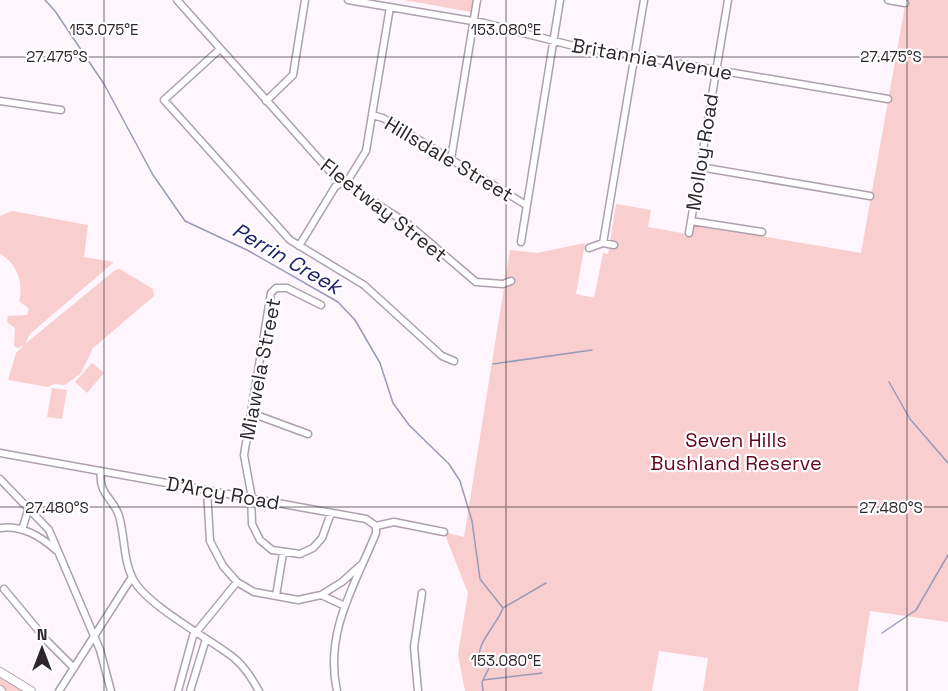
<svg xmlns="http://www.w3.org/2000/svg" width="948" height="691" font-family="'Space Grotesk',sans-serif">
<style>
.green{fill:#f9cecf}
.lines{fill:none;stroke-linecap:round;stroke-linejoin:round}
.stream{stroke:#979bb8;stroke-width:1.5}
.minor-casing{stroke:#ada0ad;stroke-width:9}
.major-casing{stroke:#ada0ad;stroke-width:10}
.minor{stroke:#fff;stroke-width:6}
.major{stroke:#fff;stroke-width:8}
.ticks{fill:none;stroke:#2d272d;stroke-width:1.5;stroke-opacity:0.45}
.labels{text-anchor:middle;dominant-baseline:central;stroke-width:4.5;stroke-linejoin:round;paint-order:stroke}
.street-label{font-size:20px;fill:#2d272d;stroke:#fff}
.park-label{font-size:20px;fill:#62041b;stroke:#fff}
.water-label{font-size:21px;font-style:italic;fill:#21226a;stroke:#fff}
.ticks-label{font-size:15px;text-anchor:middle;fill:#2d272d;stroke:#fff;stroke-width:4.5;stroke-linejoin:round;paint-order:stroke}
</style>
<rect width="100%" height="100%" fill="#fef5fd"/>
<path class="green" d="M404 0H473L471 12Z
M906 0H948V622L870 611 858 691H703L708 658 659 651 652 691H465L458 654 468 593 444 532 464 537 510 250 537 253 585 243 576 294 594 298 603 253 608 254 616 204 651 210 648 227 693 235 695 225 861 253Z
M12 211 88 225 84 257 114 262 30 334 25 344 115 270 120 269 153 289 154 296 93 348 81 373 65 385 54 384 48 387 8 380 16 353 24 345 18 348 14 346 15 328 7 322 8 316 27 315 29 309 19 301C24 283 17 263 0 254V216Z
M92 363 104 373 87 393 75 382Z
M52 388 67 390 62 419 47 417Z
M0 674 27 691H4L0 688Z"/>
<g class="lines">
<path class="stream" d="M45 0 55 11 104 84 153 175 185 221 247 250 338 302 355 320 380 363 393 403 409 425 449 464 460 481 472 521 480 579 503 608C499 621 476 645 480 656 482 660 487 663 489 668L482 682 483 691
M493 364 592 350
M889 382 910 419 948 463
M503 608 546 583
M882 633 916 610 948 555
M483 680 542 673"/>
<defs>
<path id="minor" d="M177 0 334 176 408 224 476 282 503 284 511 281
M348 0 484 23 570 45 888 99
M888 0 905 3
M220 49 164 100 290 240 364 285 442 356 454 361
M0 101 61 110
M266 101 293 75 305 0
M372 115 383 118 526 205
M451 159 477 0
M700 167 870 196
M345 185 366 151 390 7
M691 221 762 232
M689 233 728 0
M521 242 560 0
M603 243 644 0
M299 246 335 187 342 182
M589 248 603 243 614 245
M321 305 287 288H276L271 293 244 455 251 493 252 524 260 540 272 550 300 554 313 548 322 538 331 513
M251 413 308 434
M0 453 366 519 376 526
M101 471C98 495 113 497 119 516 125 536 123 560 133 579 146 605 210 639 234 658 245 667 252 679 259 691
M0 479 49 530 100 650 111 691
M207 490 210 541 223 566 237 582 254 592 298 600 321 595 345 606
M376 526 394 522 444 532
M0 528C22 525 40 536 56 550
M22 530 29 507
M4 589 48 642 74 668
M321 595 342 582 363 563
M276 596 283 553
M59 691 132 577
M178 691 193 636 237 582
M190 691 206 639
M337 691C324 632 355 585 376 533V526
M418 691 414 647 422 593"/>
<path id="major" d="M0 672 31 691
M0 690 1 691"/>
</defs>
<use href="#minor" class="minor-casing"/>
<use href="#major" class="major-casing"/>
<use href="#minor" class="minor"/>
<use href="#major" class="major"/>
</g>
<path class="ticks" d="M104 0V691M506 0V691M907 0V691M0 57H948M0 507H948"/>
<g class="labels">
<g class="street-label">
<text transform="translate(652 59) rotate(10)">Britannia Avenue</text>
<text transform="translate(702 152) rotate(-81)">Molloy Road</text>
<text transform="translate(449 159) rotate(31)">Hillsdale Street</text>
<text transform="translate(384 210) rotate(38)">Fleetway Street</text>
<text transform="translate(260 369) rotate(-79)">Miawela Street</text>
<text transform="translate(223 493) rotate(10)">D'Arcy Road</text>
</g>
<g class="park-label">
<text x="736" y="440">Seven Hills<tspan x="736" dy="23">Bushland Reserve</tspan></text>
</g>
<g class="water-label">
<text transform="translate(287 258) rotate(30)">Perrin Creek</text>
</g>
</g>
<g class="ticks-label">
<text x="104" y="35">153.075°E</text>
<text x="506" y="35">153.080°E</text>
<text x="57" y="62">27.475°S</text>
<text x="891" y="62">27.475°S</text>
<text x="57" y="513">27.480°S</text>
<text x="891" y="513">27.480°S</text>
<text x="506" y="666">153.080°E</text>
</g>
<g transform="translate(42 649)" stroke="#ffffff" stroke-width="4.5" paint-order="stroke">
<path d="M0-4.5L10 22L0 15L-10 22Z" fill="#2d272d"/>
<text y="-9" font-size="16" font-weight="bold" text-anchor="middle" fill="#2d272d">N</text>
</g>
</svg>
